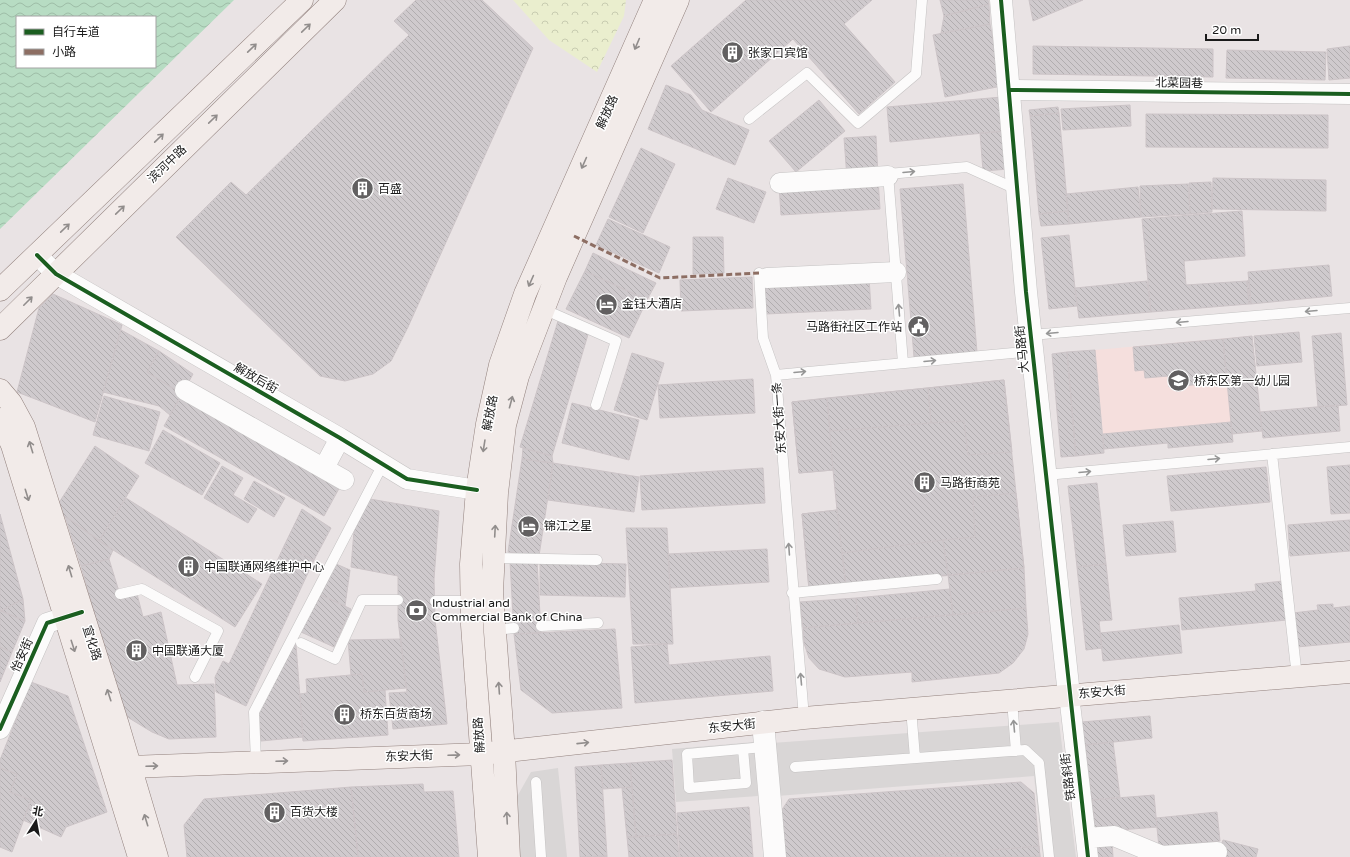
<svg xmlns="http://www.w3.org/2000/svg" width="1350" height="857" font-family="'Varela Round','Noto Sans SC',sans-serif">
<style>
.education{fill:#f5dfdd}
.park{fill:url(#park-crowns)}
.parking{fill:#d9d6d6}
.water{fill:url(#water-waves);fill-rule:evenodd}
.building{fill:url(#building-back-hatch);stroke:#ccc4c7}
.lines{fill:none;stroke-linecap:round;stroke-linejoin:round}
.service-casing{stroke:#c4c2c2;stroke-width:11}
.minor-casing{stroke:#c4c2c2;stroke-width:21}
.tertiary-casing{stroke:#c4c2c2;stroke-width:23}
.secondary-casing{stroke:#92817d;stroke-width:23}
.service{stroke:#fcfbfb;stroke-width:10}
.minor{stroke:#fcfbfb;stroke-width:20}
.tertiary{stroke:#fcfbfb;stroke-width:22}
.secondary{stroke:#f2ebe9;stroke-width:22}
.quiet{stroke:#8d6e63;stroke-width:3;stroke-dasharray:6 3;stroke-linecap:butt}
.cycleway-casing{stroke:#fff;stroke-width:6}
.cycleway{stroke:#1b5e20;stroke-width:4}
.oneway{stroke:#918d8c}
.oneway2{stroke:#969696}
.labels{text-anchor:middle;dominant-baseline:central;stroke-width:3;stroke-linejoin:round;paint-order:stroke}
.poi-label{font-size:12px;fill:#1a1a1a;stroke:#fff;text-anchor:start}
.street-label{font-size:12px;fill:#1a1a1a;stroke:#fff}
</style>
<defs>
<pattern id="park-crowns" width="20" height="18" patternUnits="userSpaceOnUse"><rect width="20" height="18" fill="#eaeece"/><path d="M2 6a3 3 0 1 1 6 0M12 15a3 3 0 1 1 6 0" fill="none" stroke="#c8ccb0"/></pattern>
<pattern id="water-waves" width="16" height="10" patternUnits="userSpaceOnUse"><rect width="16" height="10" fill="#b7dcc3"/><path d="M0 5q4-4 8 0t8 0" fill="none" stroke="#9dbca7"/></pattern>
<pattern id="building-back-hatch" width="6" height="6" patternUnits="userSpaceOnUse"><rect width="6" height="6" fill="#cfcacd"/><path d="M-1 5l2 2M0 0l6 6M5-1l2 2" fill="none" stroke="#b1adaf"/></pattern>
</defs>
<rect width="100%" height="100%" fill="#e9e3e4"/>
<path class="education" d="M1252 336 1262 431 1232 434 1231 422 1103 434 1095 350Z"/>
<path class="park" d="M513 0H626L624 16 597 72 549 40Z"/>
<path class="parking" d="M1059 722 1076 857H1043L1034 776 777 796 772 743Z
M754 742 758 796 676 802 672 749Z
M558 768 567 857H517L514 802 531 772Z"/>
<path class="water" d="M0 0H234L0 229ZM17 17H155V67H17Z"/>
<path class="building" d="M416 0H482L533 48 408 327 391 361 373 374 345 381 320 376 176 237 231 182 246 195 409 35 394 21Z
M746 0H872L844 24 895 82 859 114 793 39 711 112 671 66Z
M940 0H988L989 4 944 16Z
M1029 0H1083L1033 21Z
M989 4 990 24 941 33 944 16Z
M990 24 1002 86 945 97 933 35Z
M1033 46 1213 49V77L1033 74Z
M1350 46V78L1329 80 1327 49Z
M1227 50 1326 52 1325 80 1226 78Z
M666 85 691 95 702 110 749 130 735 165 648 129Z
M1002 97 1005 131 890 142 887 107Z
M819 100 845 131 796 172 769 141Z
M1130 105 1131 126 1063 130 1061 109Z
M1058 107 1059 113 1030 116 1029 110Z
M1059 113 1068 211 1039 214 1030 116Z
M1146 114 1328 115V148L1146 147Z
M1005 131 1009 169 983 171 980 133Z
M876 136 878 176 847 178 844 138Z
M641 148 675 164 643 233 609 217Z
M728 178 766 192 754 223 716 209Z
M878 178 880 209 781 215 779 185Z
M1213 178 1326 180V211L1212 209Z
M1211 182 1212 212 1190 214 1189 183Z
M963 184 977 352 914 357 900 189Z
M1188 184 1190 214 1141 217 1140 186Z
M1138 187 1141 217 1069 224 1066 194Z
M1068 211 1069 224 1041 226 1039 214Z
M1242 211 1245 256 1184 261 1186 285 1247 281 1249 304 1151 312 1142 219Z
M608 219 670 247 659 273 596 245Z
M1069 235 1077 306 1049 309 1041 238Z
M693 237H723L724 273 693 274Z
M593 253 656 283 647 300 585 271Z
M1329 265 1332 296 1251 304 1248 272Z
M585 271 647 300 629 338 566 309Z
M752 277 753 308 681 311 680 280Z
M869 277 871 309 766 314 765 282Z
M1249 280 1251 304H1249L1247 281Z
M1147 281 1151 312 1079 318 1075 288Z
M53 294 122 325 95 422 17 392 39 308Z
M558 321 589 331 552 456 520 447Z
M121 330 159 351 147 372 182 394 170 415 159 406 103 392Z
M1299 332 1302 362 1257 366 1254 336Z
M1341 333 1347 405 1318 407 1312 336Z
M1252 336 1262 431 1232 434 1223 339Z
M1223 339 1227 382 1169 387 1168 376 1145 378 1144 370 1135 371 1133 347Z
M1095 350 1104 453 1076 456 1067 352Z
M159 351 193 374 182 394 147 372Z
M1067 352 1076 456 1061 457 1052 354Z
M632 353 664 363 647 420 614 410Z
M753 379 755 413 660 418 658 385Z
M1004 380 1024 568 809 589 802 514 837 510 833 470 799 473 792 402Z
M1004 380 1012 452 968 455 964 421 931 423 928 388Z
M928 388 931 423 830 431 827 398Z
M182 394 342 483 324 516 164 426Z
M104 396 160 412 149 451 93 435Z
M827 398 833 470 799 473 792 402Z
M572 403 639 420 629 460 562 443Z
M1338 405 1340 431 1263 438 1260 412Z
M1231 422 1233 442 1168 448V443L1104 449 1103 434Z
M163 430 220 463 202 495 145 463Z
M95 446 139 476 99 541 55 509Z
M523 448 552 456 553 463 522 459Z
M522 459 553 463 539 556 508 552Z
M553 463 639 477 634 512 548 500Z
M1350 465V513L1331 514 1327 467Z
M222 466 243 478 233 495 257 509 248 523 204 498Z
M1266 467 1270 502 1171 511 1167 476Z
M763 468 765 503 642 510 640 476Z
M254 481 285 498 274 517 244 499Z
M1097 483 1106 564 1077 567 1068 486Z
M1016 493 1024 568 948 575 943 540 975 537 973 497Z
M126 498 262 584 235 627 99 541Z
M370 499 439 511 434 579 435 620 447 724 393 729 389 693 407 692 398 620V576L351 567 354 531Z
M302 509 331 528 314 560 284 546Z
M837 510 846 586 809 589 802 514Z
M0 514 23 599 1 611 0 610Z
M65 516 113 550 109 559 81 566Z
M1350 520V551L1290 556 1288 525Z
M1173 521 1176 552 1126 556 1123 525Z
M626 528H667L673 644H633Z
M943 540 948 575 846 586 842 553Z
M284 546 314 560 246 706 216 692 215 677 223 661 229 664Z
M767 549 769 582 670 588 668 554Z
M109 559 121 598 137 594 143 617 161 612 177 685 214 684 216 737 169 739 152 732 129 718 121 707 81 566Z
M510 561H537L541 633 514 634Z
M540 562 626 564 625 597 540 595Z
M336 564 350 570 345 606 319 594Z
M1106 564 1112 620 1099 621 1102 648 1086 650 1077 567Z
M1024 568 1026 608 953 615 948 575Z
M1283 581 1287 620 1182 630 1179 598 1256 591 1255 584Z
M950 589 953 615 858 623 856 598Z
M319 594 351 609 334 647 301 632Z
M856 598 858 623 803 628 800 602Z
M23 599 25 621 1 611Z
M1333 604V608L1350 606V642L1297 647 1293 613 1318 610 1317 605Z
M1026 608 1028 634 1024 649 1013 663 999 673 912 682V672L845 677 819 669 809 658 804 643 803 628Z
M0 610 25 621 12 652 0 647Z
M1179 625 1182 653 1103 661 1100 633Z
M615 629 622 708 552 713 521 690 514 634Z
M401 639 406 688 364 692 362 674 351 675 348 640Z
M294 644 296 645 303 737 261 741 258 713Z
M667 644 669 665 770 656 773 691 635 703 631 647Z
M0 647 12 652 0 682Z
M362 674 364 692 385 690 388 735 303 741 300 694 307 693 306 679Z
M31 682 68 696 107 812 66 827 61 837 23 820 31 800 10 792 17 774 0 768V760Z
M1150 716 1152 738 1085 745 1082 722Z
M1113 742 1120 797 1092 800 1085 745Z
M672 760 677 834 636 837 630 763Z
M630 763 632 787 603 789 601 765Z
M601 765 607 856 580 857 575 767Z
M0 768 17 774 10 792 31 800 12 852 0 847Z
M1021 782 1034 793 1040 857H781L778 816 789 799Z
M423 784 424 792 453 791 459 857H358L351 787Z
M351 787 358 857H187L184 825 204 799Z
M632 787 636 837H627L622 788Z
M1154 795 1157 827 1095 832 1092 800Z
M749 807 753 857H680L677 813Z
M1217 812 1220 841 1159 847 1156 818Z
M677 834 679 857H629L627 837Z
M1223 840 1258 849 1256 857H1218Z
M1112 841 1113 857H1097L1096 842Z
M1039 846 1040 857H913Z
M607 856V857H582Z"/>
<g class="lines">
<defs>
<path id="service" d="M749 119 807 73 858 123 916 74 922 0
M759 273 763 338 776 375
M543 309 616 341 596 405
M1031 335 1350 308
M903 363 888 174 967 167 1018 190
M1272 454 1297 677
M1046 475 1350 447
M494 558 597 560
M792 593 937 579
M120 594 142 589 218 631 195 677
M435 601H471
M541 626 598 623
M495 630 514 628
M301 643 335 659 362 600H398
M1012 700 1016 751
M911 708 915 758
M804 718 776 375 1033 351
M743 749 746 783 689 788 687 754 765 747
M256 762 254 712 383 464
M795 767 1025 750 1039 763 1049 857
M536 782 541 857"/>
<path id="minor" d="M1009 90 1350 94
M780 183 888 176
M37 255 56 274 340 438 407 479 477 490
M767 278 896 272
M185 390 344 480
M324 468 340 438
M1069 695 1088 857
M0 729 47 623 81 612
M1086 838 1114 836 1162 856 1217 852"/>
<path id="tertiary" d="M1001 0 1026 292 1069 695
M763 722 775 857"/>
<path id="secondary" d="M0 290 302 0
M0 329 335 0
M0 390 11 403 24 427 118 725 157 857
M0 419 12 445 139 857
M114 772 130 767 481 754 804 718 1350 672
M489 857 472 625 471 564 477 490 487 424 500 365 525 294 655 0
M509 857 504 752 492 592 497 493 505 425 518 376 556 277 678 0"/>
</defs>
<use href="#service" class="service-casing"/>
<use href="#minor" class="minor-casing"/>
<use href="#tertiary" class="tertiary-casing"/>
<use href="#secondary" class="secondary-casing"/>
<use href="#service" class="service"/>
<use href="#minor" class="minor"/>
<use href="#tertiary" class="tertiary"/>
<use href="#secondary" class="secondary"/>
<path class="quiet" d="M574 236 660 278 759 273"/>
<defs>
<path id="cycleway" d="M1001 0 1026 292 1088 857
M1009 90 1350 94
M37 255 56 274 340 438 407 479 477 490
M0 729 47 623 82 612"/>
</defs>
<use href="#cycleway" class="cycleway-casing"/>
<use href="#cycleway" class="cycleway"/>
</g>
<defs><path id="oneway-shaft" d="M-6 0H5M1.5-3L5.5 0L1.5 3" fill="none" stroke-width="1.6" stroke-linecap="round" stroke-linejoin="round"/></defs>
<g class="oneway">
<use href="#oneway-shaft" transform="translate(306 28) rotate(-44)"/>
<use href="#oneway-shaft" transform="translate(637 44) rotate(113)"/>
<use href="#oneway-shaft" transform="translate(252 48) rotate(-44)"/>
<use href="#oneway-shaft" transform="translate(213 119) rotate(-44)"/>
<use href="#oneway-shaft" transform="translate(159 138) rotate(-44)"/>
<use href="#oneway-shaft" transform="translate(584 163) rotate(114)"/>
<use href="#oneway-shaft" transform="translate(120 210) rotate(-44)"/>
<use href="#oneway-shaft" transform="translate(65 228) rotate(-44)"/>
<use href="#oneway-shaft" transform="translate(531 281) rotate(114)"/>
<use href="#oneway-shaft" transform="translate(28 301) rotate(-45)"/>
<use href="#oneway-shaft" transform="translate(511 402) rotate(-75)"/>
<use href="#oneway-shaft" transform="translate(484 446) rotate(99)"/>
<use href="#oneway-shaft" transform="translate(31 447) rotate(-107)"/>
<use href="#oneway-shaft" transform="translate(27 495) rotate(73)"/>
<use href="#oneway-shaft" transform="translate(495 531) rotate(-87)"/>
<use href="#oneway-shaft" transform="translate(70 571) rotate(-107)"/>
<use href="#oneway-shaft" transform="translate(73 646) rotate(72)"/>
<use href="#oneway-shaft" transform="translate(499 688) rotate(-94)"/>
<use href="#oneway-shaft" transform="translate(109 695) rotate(-108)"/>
<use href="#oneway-shaft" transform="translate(583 743) rotate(-6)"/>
<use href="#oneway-shaft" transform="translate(454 755) rotate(-2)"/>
<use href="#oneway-shaft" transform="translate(282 761) rotate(-2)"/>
<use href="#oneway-shaft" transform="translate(152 766) rotate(-2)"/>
<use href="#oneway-shaft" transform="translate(507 818) rotate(-93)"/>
<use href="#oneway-shaft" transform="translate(146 820) rotate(-107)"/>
</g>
<g class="oneway2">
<use href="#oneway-shaft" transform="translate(909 172) rotate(-5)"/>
<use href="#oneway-shaft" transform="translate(899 310) rotate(-95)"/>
<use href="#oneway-shaft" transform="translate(1311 311) rotate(175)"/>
<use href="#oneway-shaft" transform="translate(1182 322) rotate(175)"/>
<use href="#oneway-shaft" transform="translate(1052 333) rotate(175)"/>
<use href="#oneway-shaft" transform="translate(930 361) rotate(-5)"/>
<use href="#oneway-shaft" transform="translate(800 372) rotate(-5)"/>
<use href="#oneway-shaft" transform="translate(1214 459) rotate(-5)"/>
<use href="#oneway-shaft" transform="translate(1085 472) rotate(-5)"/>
<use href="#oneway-shaft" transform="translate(789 549) rotate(-94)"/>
<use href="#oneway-shaft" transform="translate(801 679) rotate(-95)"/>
<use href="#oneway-shaft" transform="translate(1014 726) rotate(-95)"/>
</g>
<defs>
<symbol id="building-disc" viewBox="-11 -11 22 22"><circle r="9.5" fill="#626061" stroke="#fff"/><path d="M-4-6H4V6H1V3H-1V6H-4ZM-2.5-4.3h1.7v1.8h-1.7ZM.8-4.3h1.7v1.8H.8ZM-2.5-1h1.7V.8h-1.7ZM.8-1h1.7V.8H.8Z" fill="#fff"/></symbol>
<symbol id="hotel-disc" viewBox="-11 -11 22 22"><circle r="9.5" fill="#626061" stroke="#fff"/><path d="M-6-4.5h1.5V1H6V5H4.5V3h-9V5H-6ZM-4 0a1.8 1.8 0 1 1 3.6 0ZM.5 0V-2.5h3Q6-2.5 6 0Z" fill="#fff"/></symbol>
<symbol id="civic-disc" viewBox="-11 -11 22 22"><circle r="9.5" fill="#626061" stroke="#fff"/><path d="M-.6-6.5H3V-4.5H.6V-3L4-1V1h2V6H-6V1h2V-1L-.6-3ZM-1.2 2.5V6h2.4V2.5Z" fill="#fff"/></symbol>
<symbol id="school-disc" viewBox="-11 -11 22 22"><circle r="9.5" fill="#626061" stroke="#fff"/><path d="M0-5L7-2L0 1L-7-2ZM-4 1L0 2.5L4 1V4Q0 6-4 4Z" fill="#fff"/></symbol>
<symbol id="bank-disc" viewBox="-11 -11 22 22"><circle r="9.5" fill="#626061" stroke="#fff"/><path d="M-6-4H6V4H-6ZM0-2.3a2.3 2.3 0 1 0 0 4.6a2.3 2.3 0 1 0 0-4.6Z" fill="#fff"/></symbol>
</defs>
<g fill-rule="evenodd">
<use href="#building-disc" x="720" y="40" width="25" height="25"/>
<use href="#building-disc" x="350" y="176" width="25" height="25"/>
<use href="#hotel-disc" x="594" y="292" width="25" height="25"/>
<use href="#civic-disc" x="906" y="314" width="25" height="25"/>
<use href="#school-disc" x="1166" y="368" width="25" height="25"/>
<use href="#building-disc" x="912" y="470" width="25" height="25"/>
<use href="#hotel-disc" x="516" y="514" width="25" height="25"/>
<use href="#building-disc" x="176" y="554" width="25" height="25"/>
<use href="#bank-disc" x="404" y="598" width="25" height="25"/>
<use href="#building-disc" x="124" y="638" width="25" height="25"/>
<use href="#building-disc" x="332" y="702" width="25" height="25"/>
<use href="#building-disc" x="262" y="800" width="25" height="25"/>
</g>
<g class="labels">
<g class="poi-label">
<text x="748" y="53">张家口宾馆</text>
<text x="378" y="189">百盛</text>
<text x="622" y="304">金钰大酒店</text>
<text x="902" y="327" text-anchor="end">马路街社区工作站</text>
<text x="1194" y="381">桥东区第一幼儿园</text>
<text x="940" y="483">马路街商苑</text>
<text x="544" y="526">锦江之星</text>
<text x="204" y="567">中国联通网络维护中心</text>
<text x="432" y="603">Industrial and<tspan x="432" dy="14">Commercial Bank of China</tspan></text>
<text x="152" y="651">中国联通大厦</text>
<text x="360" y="714">桥东百货商场</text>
<text x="290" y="812">百货大楼</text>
</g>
<g class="street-label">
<text transform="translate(1179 83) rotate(1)">北菜园巷</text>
<text transform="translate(607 112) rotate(-66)">解放路</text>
<text transform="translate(167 164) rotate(-44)">滨河中路</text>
<text transform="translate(1022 349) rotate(-96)">大马路街</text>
<text transform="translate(256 378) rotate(30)">解放后街</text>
<text transform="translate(490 413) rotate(-79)">解放路</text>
<text transform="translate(779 418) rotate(-94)">东安大街一条</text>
<text transform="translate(92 643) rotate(72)">宣化路</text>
<text transform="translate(22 655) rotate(-66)">怡安街</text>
<text transform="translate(1102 692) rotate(-5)">东安大街</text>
<text transform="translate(732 726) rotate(-6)">东安大街</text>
<text transform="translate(479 735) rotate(-94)">解放路</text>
<text transform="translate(409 756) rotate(-2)">东安大街</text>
<text transform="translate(1068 777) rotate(-97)">铁路斜街</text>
</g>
</g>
<rect x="16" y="16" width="140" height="52" fill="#ffffff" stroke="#a3a3a3"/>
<rect x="24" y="29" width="20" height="6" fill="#1b5e20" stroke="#a3a3a3"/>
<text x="52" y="36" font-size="12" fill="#1a1a1a">自行车道</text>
<rect x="24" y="49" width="20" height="6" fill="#8d6e63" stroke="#a3a3a3"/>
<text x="52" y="56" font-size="12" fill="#1a1a1a">小路</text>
<g transform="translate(36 821) rotate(11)" stroke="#ffffff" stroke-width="3" paint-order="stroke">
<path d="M0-3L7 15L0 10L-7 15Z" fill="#1a1a1a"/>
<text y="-6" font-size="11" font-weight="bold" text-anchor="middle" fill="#1a1a1a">北</text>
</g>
<path d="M1206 34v6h52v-6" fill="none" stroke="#1a1a1a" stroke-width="2"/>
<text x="1212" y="34" font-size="12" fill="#1a1a1a" stroke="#ffffff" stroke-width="3" paint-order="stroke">20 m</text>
</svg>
